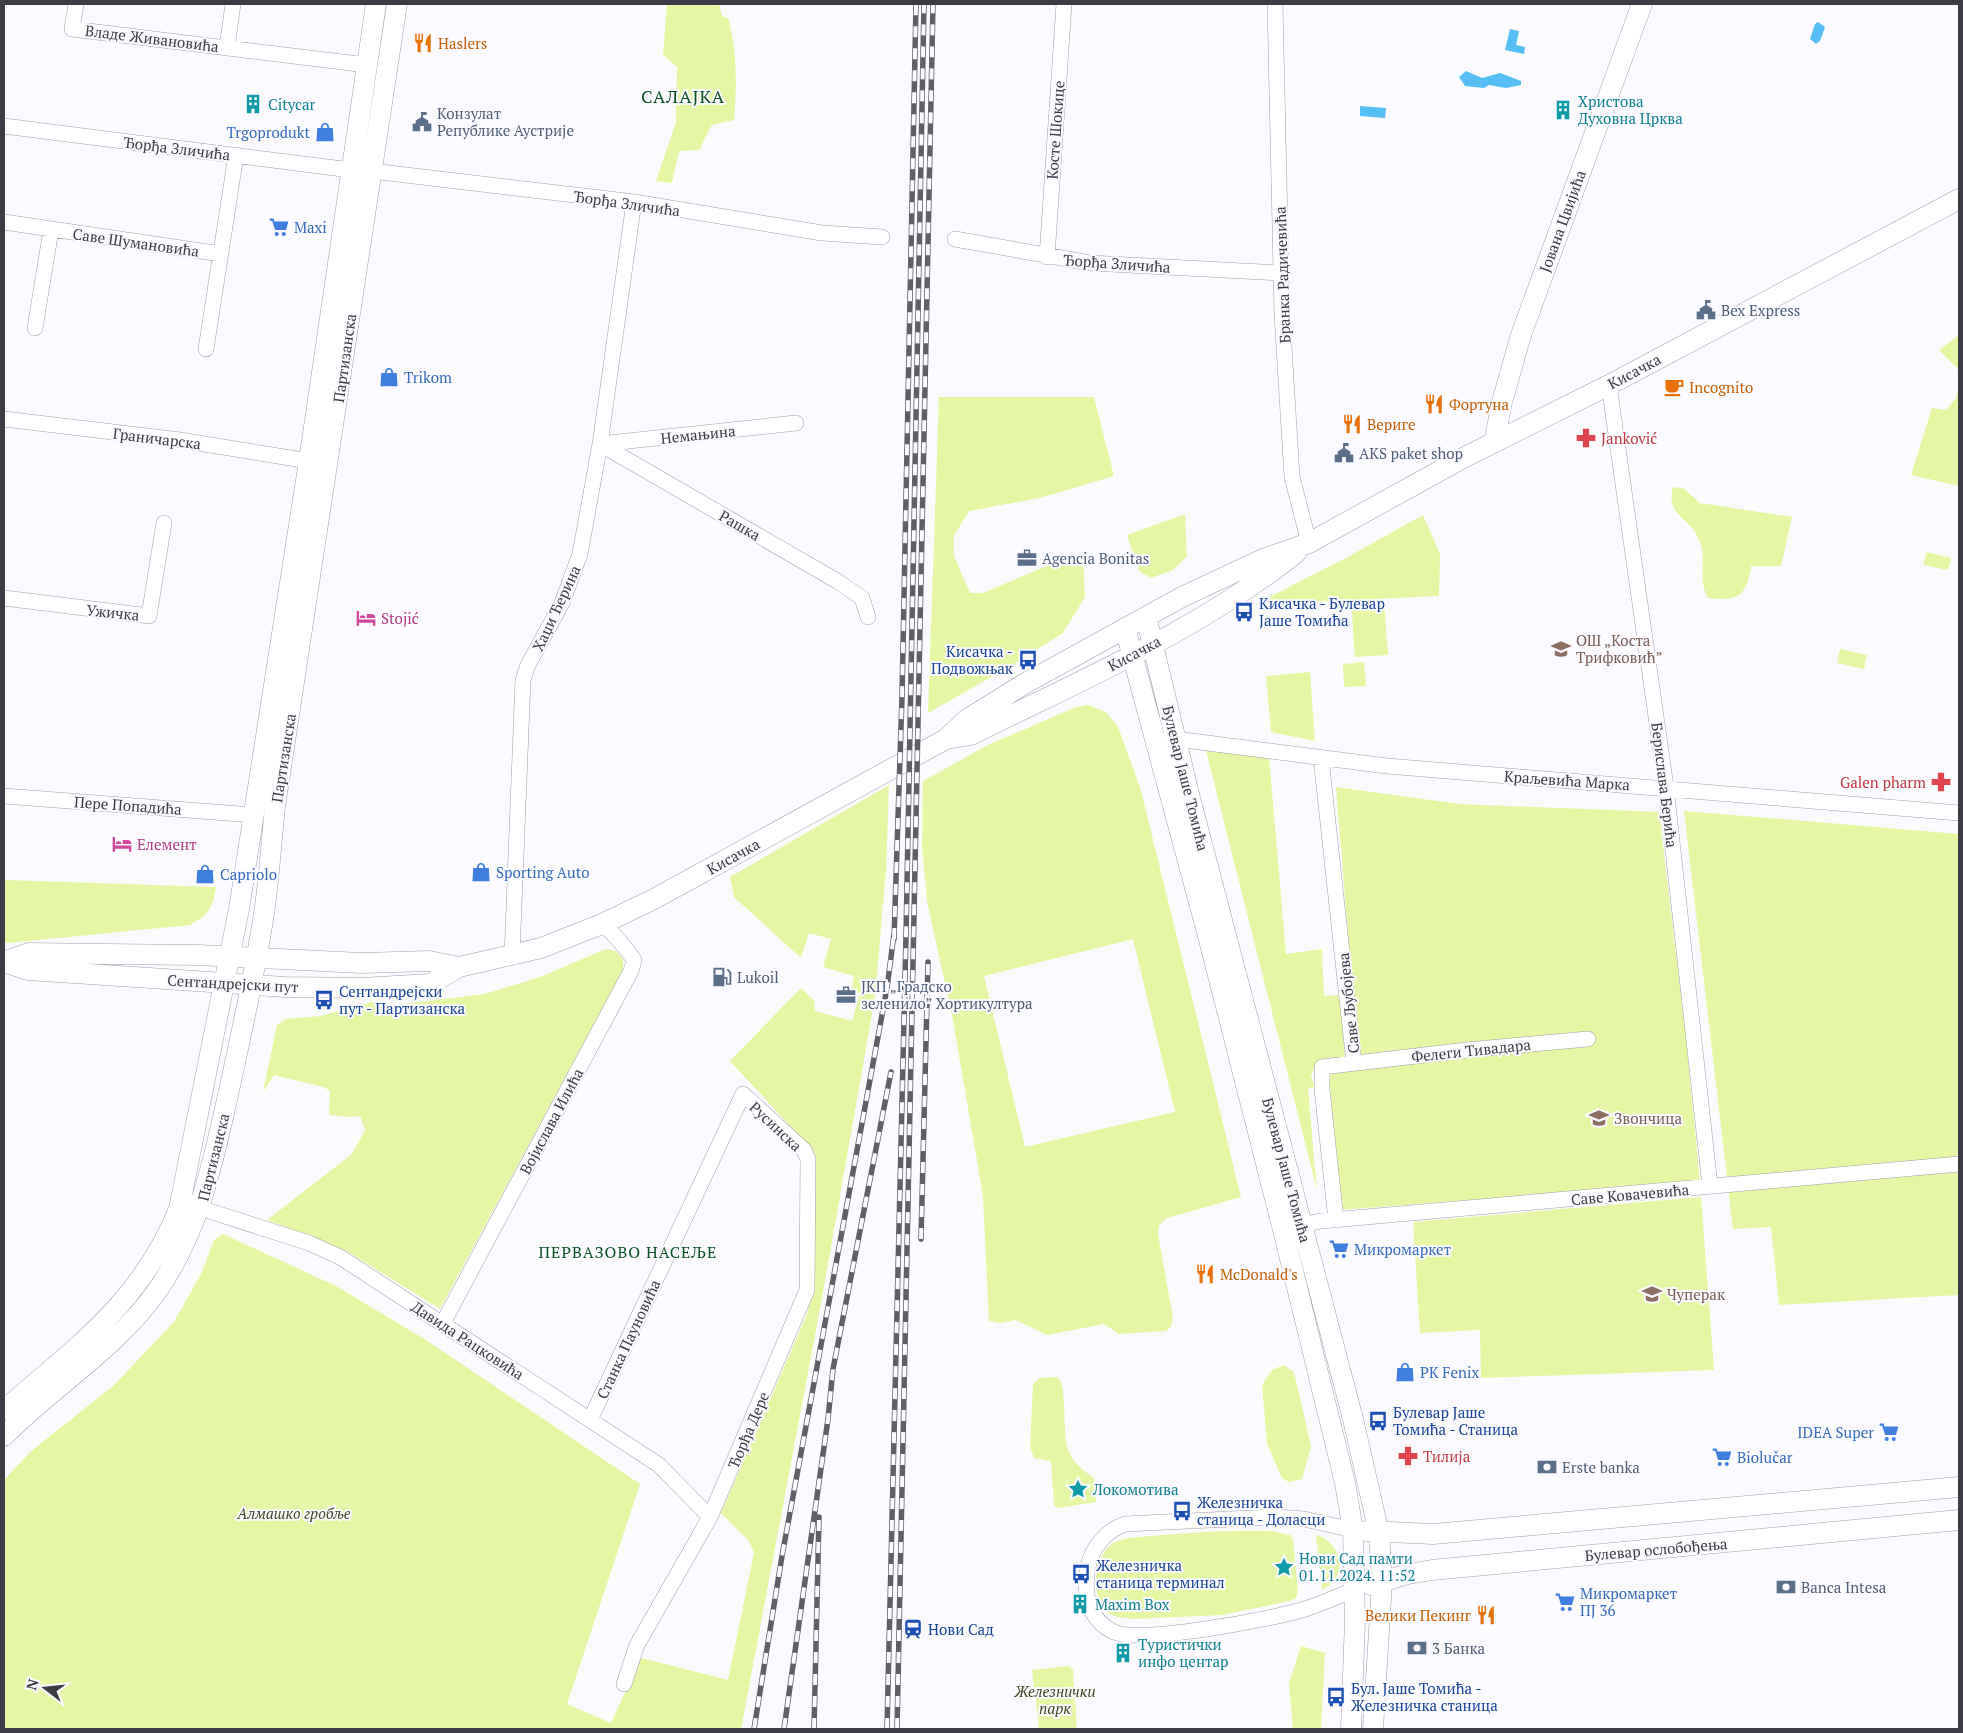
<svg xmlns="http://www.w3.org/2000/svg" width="1963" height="1733" font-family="'PT Serif',serif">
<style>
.green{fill:#e5f7a5;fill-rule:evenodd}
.water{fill:#57bef5}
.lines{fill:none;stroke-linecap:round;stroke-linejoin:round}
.street-casing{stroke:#a09caf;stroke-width:16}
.secondary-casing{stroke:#a09caf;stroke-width:21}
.street{stroke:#fff;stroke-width:15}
.secondary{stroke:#fff;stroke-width:20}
.rail-casing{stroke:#605e66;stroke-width:5.5}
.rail{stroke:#fbfafe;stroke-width:4;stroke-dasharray:11;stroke-linecap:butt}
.labels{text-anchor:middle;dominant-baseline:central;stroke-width:4;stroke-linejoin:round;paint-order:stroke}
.street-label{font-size:15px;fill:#3d3b44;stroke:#fbfafe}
.food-label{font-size:15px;fill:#c56008;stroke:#fbfafe;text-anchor:start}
.culture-label{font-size:15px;fill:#0d838f;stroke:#fbfafe;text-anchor:start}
.service-label{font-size:15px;fill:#4e5e75;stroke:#fbfafe;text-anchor:start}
.shop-label{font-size:15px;fill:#366cbe;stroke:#fbfafe;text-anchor:start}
.health-label{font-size:15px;fill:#be3a42;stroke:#fbfafe;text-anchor:start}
.transit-label{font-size:15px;fill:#164399;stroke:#fbfafe;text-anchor:start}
.hotel-label{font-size:15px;fill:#b23c85;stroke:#fbfafe;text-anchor:start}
.education-label{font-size:15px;fill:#785e54;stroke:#fbfafe;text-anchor:start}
.park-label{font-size:15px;font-style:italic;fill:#404820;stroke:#fbfafe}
.neighbourhood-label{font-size:16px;letter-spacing:1px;fill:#0a5124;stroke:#fbfafe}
.quarter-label{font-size:18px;letter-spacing:1px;fill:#0a5124;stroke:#fbfafe}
</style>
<rect width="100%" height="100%" fill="#fbfafe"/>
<path class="green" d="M667 4H719L722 16 729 19C737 57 737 82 734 120L712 125 699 150 679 151 672 183 656 181 676 122 677 67 663 55Z
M1959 335V370L1939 350Z
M1959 387V486L1911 475 1932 408 1946 410 1956 398Z
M939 397H1094L1114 476 1040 498 969 511 954 536V556L970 593H983L1056 562 1083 557 1085 597 1063 633 1009 667 928 713Z
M1673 487 1683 488 1700 503 1792 517 1781 566H1751C1747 595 1739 602 1708 598 1697 579 1707 560 1700 542 1691 516 1665 517 1673 487Z
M1185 514 1187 556 1173 570 1151 578 1139 571 1127 535Z
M1423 515 1440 554 1439 596 1256 604 1344 559Z
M1926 552 1951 558 1948 570 1923 565Z
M1384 600 1388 655 1355 657 1351 602Z
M1840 649 1867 655 1864 669 1837 663Z
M1364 662 1366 686 1344 687 1343 664Z
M1310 672 1315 741 1271 732 1266 676Z
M1088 705 1106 712 1118 727 1140 787 1241 1197 1167 1218 1159 1225 1158 1234 1173 1318 1171 1326 1166 1331 1119 1334 1104 1324 1047 1335 1016 1320 1000 1323 989 1321 983 1197 979 1172 952 1015 927 901 922 847 923 781 988 745 1076 707ZM1133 939 1175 1112 1025 1147 984 976Z
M1205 747 1269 757 1286 954 1322 949 1324 996 1340 995 1345 1058 1317 1062 1311 1076 1315 1087 1308 1089 1317 1190Z
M889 785 886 870 875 997 822 1298 741 1729H4V1480L30 1452 113 1386 174 1322 202 1272 214 1240 223 1234 336 1286 426 1340 640 1484 567 1704 611 1723 641 1658 728 1680 754 1553 749 1541 721 1513 807 1314 814 1289 815 1153 730 1061 801 988 814 1000 815 1011 852 1021 860 993 851 990 854 976 823 967 831 939 809 933 801 958 734 897 730 877Z
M1336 787 1459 804 1659 812 1685 1029 1700 1182 1340 1210 1329 1072 1359 1069Z
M1684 811 1959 834V1295L1779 1305 1771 1227 1733 1229Z
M4 880 216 887C212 909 210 914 190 925L7 943H4Z
M606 949 616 951 623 959V970L440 1309 345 1250 267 1220 352 1154 365 1130 360 1116 350 1117 329 1115 330 1091 324 1087 274 1075 263 1092 277 1025 286 1019 320 1016 372 1002 385 1006 485 994 540 977Z
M1701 1197 1714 1370 1481 1378 1480 1330 1420 1333 1413 1222Z
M1284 1365 1294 1372 1311 1446 1302 1479 1289 1482 1282 1478 1267 1444 1262 1385 1272 1370Z
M1057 1377C1068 1385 1062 1434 1068 1450 1073 1462 1083 1471 1094 1478L1096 1502 1058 1508 1054 1505 1051 1461 1034 1458 1030 1447 1033 1384 1040 1378Z
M1243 1531H1271L1290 1535 1293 1540 1298 1592 1296 1598 1290 1601 1222 1615 1135 1619C1124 1618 1110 1618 1103 1608 1090 1590 1095 1550 1117 1541 1128 1537 1141 1537 1151 1536 1182 1533 1212 1531 1243 1531Z
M1318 1535C1343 1546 1349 1577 1322 1590L1316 1536Z
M1301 1646 1325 1653 1321 1729H1293L1289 1683Z
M1069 1666 1073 1670 1077 1729H1039L1032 1670Z"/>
<path class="water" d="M1818 22 1825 27 1820 41 1816 44 1810 39 1815 24Z
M1510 29 1519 31 1516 45 1525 47 1524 54 1505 50Z
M1466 71 1482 78 1500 73 1521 81V85L1506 88 1489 85 1484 88 1465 86 1459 77Z
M1360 106 1386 108 1385 118 1360 116Z"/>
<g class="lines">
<defs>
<path id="street" d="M76 4 72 29 367 65
M1275 4 1282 314 1292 477 1309 543
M227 47 233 4
M4 126 351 170
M372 171 634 202 822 233 882 237
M4 222 221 254
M955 239 1090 263 1281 273
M1047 257 1064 4
M35 328 51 230
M206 349 236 155
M1609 385 1666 787 1710 1186
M4 419 180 440 309 461
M600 444 837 581 862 598 868 617
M600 444 796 423
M4 598 149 616 164 523
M1176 739 1387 766 1959 813
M1321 758 1354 1063
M4 796 253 815
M512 956 523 680 528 665 562 603 580 554 600 444 634 202
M200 1208 309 1243 340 1257 659 1465 710 1517
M1336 1220 1322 1089V1067L1467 1050 1588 1039
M1302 1225 1321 1221 1959 1164
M443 1323 631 971 634 960C625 946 615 935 602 924
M590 1420 743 1094 804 1150 808 1159 807 1290 710 1517 637 1645 624 1684
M1353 1530 1304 1519 1274 1517 1125 1524C1106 1531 1092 1547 1088 1567 1083 1592 1088 1620 1114 1632 1141 1644 1273 1619 1305 1609 1322 1604 1338 1596 1354 1590"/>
<path id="secondary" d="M1494 443 1502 402 1521 335 1642 4
M1146 617 1191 802 1353 1419 1379 1533 1382 1582 1373 1729
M1125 628 1207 932 1283 1230 1345 1483 1353 1530 1355 1620 1351 1729
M946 739 971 735C1081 680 1199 630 1296 553
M4 962 28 970 285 987 362 988 430 984 459 967 541 948 602 924 654 899 946 739 966 720 1024 684 1182 597 1263 559 1309 543 1463 458 1609 385 1959 199
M4 962 29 953 105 954 198 955 362 963 429 961 459 967
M4 1410C78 1345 140 1304 179 1209L239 909 309 461 376 4
M4 1436C53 1386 116 1349 157 1291 200 1230 214 1158 230 1086 242 1031 254 976 263 920 269 883 271 844 275 807L397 4
M1366 1531 1433 1534 1959 1487
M1371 1585 1408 1574 1432 1570 1959 1520"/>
</defs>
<use href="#street" class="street-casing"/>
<use href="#secondary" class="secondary-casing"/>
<use href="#street" class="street"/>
<use href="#secondary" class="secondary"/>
<defs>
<path id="rail" d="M894 939 902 697 916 4
M921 1239 928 962
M754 1729 782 1556 887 988 894 934
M784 1729 828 1419 833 1369 891 1072
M814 1729 819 1517
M887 1729 906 936 924 4
M897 1729 933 4"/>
</defs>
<use href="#rail" class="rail-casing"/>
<use href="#rail" class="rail"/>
</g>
<defs>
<symbol id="restaurant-bare" viewBox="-9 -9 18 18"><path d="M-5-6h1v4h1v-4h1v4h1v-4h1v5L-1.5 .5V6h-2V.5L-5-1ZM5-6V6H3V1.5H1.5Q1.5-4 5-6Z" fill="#e8710a" stroke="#fbfafe" stroke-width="2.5" paint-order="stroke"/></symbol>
<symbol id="building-bare" viewBox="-9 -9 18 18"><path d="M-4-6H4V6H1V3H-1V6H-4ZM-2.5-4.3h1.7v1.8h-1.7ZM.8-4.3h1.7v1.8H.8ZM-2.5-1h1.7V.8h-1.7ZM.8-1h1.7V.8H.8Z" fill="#0f9aa8" stroke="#fbfafe" stroke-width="2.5" paint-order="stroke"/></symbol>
<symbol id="civic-bare" viewBox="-9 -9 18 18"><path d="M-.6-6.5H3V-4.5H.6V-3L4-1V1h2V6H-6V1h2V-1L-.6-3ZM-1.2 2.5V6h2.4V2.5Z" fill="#5c6f8a" stroke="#fbfafe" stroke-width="2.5" paint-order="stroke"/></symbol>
<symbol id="shop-bare" viewBox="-9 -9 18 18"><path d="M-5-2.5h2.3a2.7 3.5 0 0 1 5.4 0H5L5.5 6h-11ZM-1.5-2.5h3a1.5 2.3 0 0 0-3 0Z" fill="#3f7fe0" stroke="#fbfafe" stroke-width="2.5" paint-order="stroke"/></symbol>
<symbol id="supermarket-bare" viewBox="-9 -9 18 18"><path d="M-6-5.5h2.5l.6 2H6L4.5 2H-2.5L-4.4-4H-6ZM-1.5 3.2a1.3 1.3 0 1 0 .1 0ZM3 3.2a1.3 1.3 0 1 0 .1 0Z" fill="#3f7fe0" stroke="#fbfafe" stroke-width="2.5" paint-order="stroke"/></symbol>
<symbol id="cafe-bare" viewBox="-9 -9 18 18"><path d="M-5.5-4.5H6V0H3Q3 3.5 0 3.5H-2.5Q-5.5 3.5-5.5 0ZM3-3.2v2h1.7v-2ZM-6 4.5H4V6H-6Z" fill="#e8710a" stroke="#fbfafe" stroke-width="2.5" paint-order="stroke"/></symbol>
<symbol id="pharmacy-bare" viewBox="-9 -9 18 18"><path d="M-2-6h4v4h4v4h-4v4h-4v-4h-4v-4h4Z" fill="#e0444e" stroke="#fbfafe" stroke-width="2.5" paint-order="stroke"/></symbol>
<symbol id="office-bare" viewBox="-9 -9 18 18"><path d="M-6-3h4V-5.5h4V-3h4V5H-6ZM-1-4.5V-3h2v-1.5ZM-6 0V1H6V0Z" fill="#5c6f8a" stroke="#fbfafe" stroke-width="2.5" paint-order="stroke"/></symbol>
<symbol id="bus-bare" viewBox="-9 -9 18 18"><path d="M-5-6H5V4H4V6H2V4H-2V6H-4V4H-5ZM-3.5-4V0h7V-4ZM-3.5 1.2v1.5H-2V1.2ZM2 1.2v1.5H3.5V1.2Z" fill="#1a4fb4" stroke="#fbfafe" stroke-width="2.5" paint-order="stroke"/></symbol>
<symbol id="hotel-bare" viewBox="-9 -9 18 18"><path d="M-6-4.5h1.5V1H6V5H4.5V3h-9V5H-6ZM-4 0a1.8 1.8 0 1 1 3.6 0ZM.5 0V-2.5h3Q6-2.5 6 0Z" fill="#d1479c" stroke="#fbfafe" stroke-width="2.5" paint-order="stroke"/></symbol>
<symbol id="school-bare" viewBox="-9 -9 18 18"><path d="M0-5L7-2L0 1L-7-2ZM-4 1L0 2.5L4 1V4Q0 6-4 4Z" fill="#8d6e63" stroke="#fbfafe" stroke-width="2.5" paint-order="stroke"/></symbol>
<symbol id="fuel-bare" viewBox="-9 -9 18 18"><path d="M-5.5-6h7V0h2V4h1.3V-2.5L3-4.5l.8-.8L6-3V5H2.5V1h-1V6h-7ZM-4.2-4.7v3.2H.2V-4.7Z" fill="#5c6f8a" stroke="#fbfafe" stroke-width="2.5" paint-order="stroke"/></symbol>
<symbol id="bank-bare" viewBox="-9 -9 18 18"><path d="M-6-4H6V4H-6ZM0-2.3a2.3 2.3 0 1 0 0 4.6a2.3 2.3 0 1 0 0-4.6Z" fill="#5c6f8a" stroke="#fbfafe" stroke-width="2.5" paint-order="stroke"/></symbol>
<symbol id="sight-bare" viewBox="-9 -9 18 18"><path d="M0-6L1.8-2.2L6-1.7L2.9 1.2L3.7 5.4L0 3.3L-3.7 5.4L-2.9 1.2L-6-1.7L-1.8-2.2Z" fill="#0f9aa8" stroke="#fbfafe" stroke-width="2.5" paint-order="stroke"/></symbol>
<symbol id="station-bare" viewBox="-9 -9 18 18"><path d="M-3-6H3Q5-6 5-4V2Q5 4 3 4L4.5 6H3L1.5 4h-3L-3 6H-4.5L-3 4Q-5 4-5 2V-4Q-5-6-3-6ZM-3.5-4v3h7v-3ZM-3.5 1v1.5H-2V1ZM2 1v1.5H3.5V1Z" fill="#1a4fb4" stroke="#fbfafe" stroke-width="2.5" paint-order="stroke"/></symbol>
</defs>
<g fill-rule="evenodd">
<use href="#restaurant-bare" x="409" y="29" width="28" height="28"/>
<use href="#building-bare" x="239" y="90" width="28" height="28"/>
<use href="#building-bare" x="1549" y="96" width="28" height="28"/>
<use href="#civic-bare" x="408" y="108" width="28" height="28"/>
<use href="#shop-bare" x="311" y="118" width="28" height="28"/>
<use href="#supermarket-bare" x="265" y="213" width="28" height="28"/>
<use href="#civic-bare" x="1692" y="296" width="28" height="28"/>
<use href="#shop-bare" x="375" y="363" width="28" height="28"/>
<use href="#cafe-bare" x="1660" y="373" width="28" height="28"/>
<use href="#restaurant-bare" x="1420" y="390" width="28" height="28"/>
<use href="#restaurant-bare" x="1338" y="410" width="28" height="28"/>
<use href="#pharmacy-bare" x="1572" y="424" width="28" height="28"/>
<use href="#civic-bare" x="1330" y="439" width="28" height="28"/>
<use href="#office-bare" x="1013" y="544" width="28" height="28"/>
<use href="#bus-bare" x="1230" y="598" width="28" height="28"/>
<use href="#hotel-bare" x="352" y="604" width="28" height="28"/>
<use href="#school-bare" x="1547" y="635" width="28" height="28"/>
<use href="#bus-bare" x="1014" y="646" width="28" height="28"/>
<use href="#pharmacy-bare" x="1927" y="768" width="28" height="28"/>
<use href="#hotel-bare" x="108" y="830" width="28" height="28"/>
<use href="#shop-bare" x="467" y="858" width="28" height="28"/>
<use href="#shop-bare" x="191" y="860" width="28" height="28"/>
<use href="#fuel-bare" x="708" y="963" width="28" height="28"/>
<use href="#office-bare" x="832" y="981" width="28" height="28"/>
<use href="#bus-bare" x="310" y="986" width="28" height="28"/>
<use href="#school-bare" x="1585" y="1104" width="28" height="28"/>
<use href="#supermarket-bare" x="1325" y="1235" width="28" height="28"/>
<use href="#restaurant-bare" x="1191" y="1260" width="28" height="28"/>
<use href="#school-bare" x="1638" y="1280" width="28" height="28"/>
<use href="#shop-bare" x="1391" y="1358" width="28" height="28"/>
<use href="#bus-bare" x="1364" y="1407" width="28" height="28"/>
<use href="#supermarket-bare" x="1875" y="1418" width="28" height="28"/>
<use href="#pharmacy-bare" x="1394" y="1442" width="28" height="28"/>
<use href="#supermarket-bare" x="1708" y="1443" width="28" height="28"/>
<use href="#bank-bare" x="1533" y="1453" width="28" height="28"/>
<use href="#sight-bare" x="1064" y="1475" width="28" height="28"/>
<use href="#bus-bare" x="1168" y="1497" width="28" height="28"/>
<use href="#sight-bare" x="1270" y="1553" width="28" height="28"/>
<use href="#bus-bare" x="1067" y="1560" width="28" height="28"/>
<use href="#bank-bare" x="1772" y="1573" width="28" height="28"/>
<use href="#supermarket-bare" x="1551" y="1588" width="28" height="28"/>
<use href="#building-bare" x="1066" y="1590" width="28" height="28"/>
<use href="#restaurant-bare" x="1472" y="1601" width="28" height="28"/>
<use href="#station-bare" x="899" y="1615" width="28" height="28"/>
<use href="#bank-bare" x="1403" y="1634" width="28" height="28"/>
<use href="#building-bare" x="1109" y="1639" width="28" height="28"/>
<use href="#bus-bare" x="1322" y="1683" width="28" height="28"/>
</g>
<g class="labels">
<g class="street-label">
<text transform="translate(152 38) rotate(7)">Владе Живановића</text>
<text transform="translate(1055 130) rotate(-86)">Косте Шокице</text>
<text transform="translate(177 148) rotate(7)">Ђорђа Зличића</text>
<text transform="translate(627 203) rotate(8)">Ђорђа Зличића</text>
<text transform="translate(1562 221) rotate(-70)">Јована Цвијића</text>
<text transform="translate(136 242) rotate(8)">Саве Шумановића</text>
<text transform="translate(1117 263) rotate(4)">Ђорђа Зличића</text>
<text transform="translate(1282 275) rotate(-92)">Бранка Радичевића</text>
<text transform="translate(344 358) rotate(-82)">Партизанска</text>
<text transform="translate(1634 371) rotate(-28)">Кисачка</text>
<text transform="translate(698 434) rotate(-6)">Немањина</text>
<text transform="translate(157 438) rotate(7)">Граничарска</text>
<text transform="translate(740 525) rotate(30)">Рашка</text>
<text transform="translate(556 608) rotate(-65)">Хаџи Ђерина</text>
<text transform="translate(113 612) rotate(6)">Ужичка</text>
<text transform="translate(1134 653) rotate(-28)">Кисачка</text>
<text transform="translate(283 758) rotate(-81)">Партизанска</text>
<text transform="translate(1186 778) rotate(76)">Булевар Јаше Томића</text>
<text transform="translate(1567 780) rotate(4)">Краљевића Марка</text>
<text transform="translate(1665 785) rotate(83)">Берислава Берића</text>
<text transform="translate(128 805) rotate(4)">Пере Попадића</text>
<text transform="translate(733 856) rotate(-29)">Кисачка</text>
<text transform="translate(233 983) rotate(3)">Сентандрејски пут</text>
<text transform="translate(1348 1003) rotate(-96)">Саве Љубојева</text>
<text transform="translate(1471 1050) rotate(-6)">Фелеги Тивадара</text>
<text transform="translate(551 1121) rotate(-62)">Војислава Илића</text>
<text transform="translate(776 1126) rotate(43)">Русинска</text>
<text transform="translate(213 1157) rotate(-76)">Партизанска</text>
<text transform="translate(1287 1170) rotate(75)">Булевар Јаше Томића</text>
<text transform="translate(1630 1194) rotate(-5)">Саве Ковачевића</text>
<text transform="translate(628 1339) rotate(-65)">Станка Пауновића</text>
<text transform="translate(468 1340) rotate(33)">Давида Рацковића</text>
<text transform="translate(748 1430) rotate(-67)">Ђорђа Дере</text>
<text transform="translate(1656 1549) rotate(-5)">Булевар ослобођења</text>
</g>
<g class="food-label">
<text x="438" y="43">Haslers</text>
<text x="1689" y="387">Incognito</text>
<text x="1449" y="404">Фортуна</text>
<text x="1367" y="424">Вериге</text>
<text x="1220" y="1274">McDonald's</text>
<text x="1471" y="1615" text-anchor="end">Велики Пекинг</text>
</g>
<g class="culture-label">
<text x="1578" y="101">Христова<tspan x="1578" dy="17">Духовна Црква</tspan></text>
<text x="268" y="104">Citycar</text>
<text x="1093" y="1489">Локомотива</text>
<text x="1299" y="1558">Нови Сад памти<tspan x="1299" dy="17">01.11.2024. 11:52</tspan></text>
<text x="1095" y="1604">Maxim Box</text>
<text x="1138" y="1644">Туристички<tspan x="1138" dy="17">инфо центар</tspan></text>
</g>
<g class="service-label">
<text x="437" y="113">Конзулат<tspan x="437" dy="17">Републике Аустрије</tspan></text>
<text x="1721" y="310">Bex Express</text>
<text x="1359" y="453">AKS paket shop</text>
<text x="1042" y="558">Agencia Bonitas</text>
<text x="737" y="977">Lukoil</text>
<text x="861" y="986">ЈКП „Градско<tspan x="861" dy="17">зеленило” Хортикултура</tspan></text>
<text x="1562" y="1467">Erste banka</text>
<text x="1801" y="1587">Banca Intesa</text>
<text x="1432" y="1648">3 Банка</text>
</g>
<g class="shop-label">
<text x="310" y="132" text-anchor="end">Trgoprodukt</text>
<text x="294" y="227">Maxi</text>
<text x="404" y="377">Trikom</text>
<text x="496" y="872">Sporting Auto</text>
<text x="220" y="874">Capriolo</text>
<text x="1354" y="1249">Микромаркет</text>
<text x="1420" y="1372">PK Fenix</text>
<text x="1874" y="1432" text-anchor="end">IDEA Super</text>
<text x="1737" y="1457">Biolučar</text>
<text x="1580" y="1593">Микромаркет<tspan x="1580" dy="17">ПЈ 36</tspan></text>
</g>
<g class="health-label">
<text x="1601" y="438">Janković</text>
<text x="1926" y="782" text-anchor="end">Galen pharm</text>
<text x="1423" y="1456">Тилија</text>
</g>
<g class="transit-label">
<text x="1259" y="603">Кисачка - Булевар<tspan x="1259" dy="17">Јаше Томића</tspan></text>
<text x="1013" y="651" text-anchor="end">Кисачка -<tspan x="1013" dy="17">Подвожњак</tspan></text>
<text x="339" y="991">Сентандрејски<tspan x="339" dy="17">пут - Партизанска</tspan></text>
<text x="1393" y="1412">Булевар Јаше<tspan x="1393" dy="17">Томића - Станица</tspan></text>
<text x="1197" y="1502">Железничка<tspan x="1197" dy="17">станица - Доласци</tspan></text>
<text x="1096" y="1565">Железничка<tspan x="1096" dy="17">станица терминал</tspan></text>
<text x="928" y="1629">Нови Сад</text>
<text x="1351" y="1688">Бул. Јаше Томића -<tspan x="1351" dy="17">Железничка станица</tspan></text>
</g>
<g class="hotel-label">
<text x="381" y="618">Stojić</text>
<text x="137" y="844">Елемент</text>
</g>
<g class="education-label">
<text x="1576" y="640">ОШ „Коста<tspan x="1576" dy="17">Трифковић”</tspan></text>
<text x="1614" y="1118">Звончица</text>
<text x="1667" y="1294">Чуперак</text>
</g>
<g class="park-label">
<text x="294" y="1513">Алмашко гробље</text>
<text x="1055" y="1691">Железнички<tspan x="1055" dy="17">парк</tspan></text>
</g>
<g class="neighbourhood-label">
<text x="628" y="1252">ПЕРВАЗОВО НАСЕЉЕ</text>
</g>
<g class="quarter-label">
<text x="683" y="96">САЛАЈКА</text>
</g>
</g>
<rect width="1963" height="1733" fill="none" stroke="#3d3b44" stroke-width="10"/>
<g transform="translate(45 1688) rotate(286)" stroke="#fbfafe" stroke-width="4" paint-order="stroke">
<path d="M0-4L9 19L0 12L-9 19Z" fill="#3d3b44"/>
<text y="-8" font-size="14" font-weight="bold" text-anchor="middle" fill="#3d3b44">N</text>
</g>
</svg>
